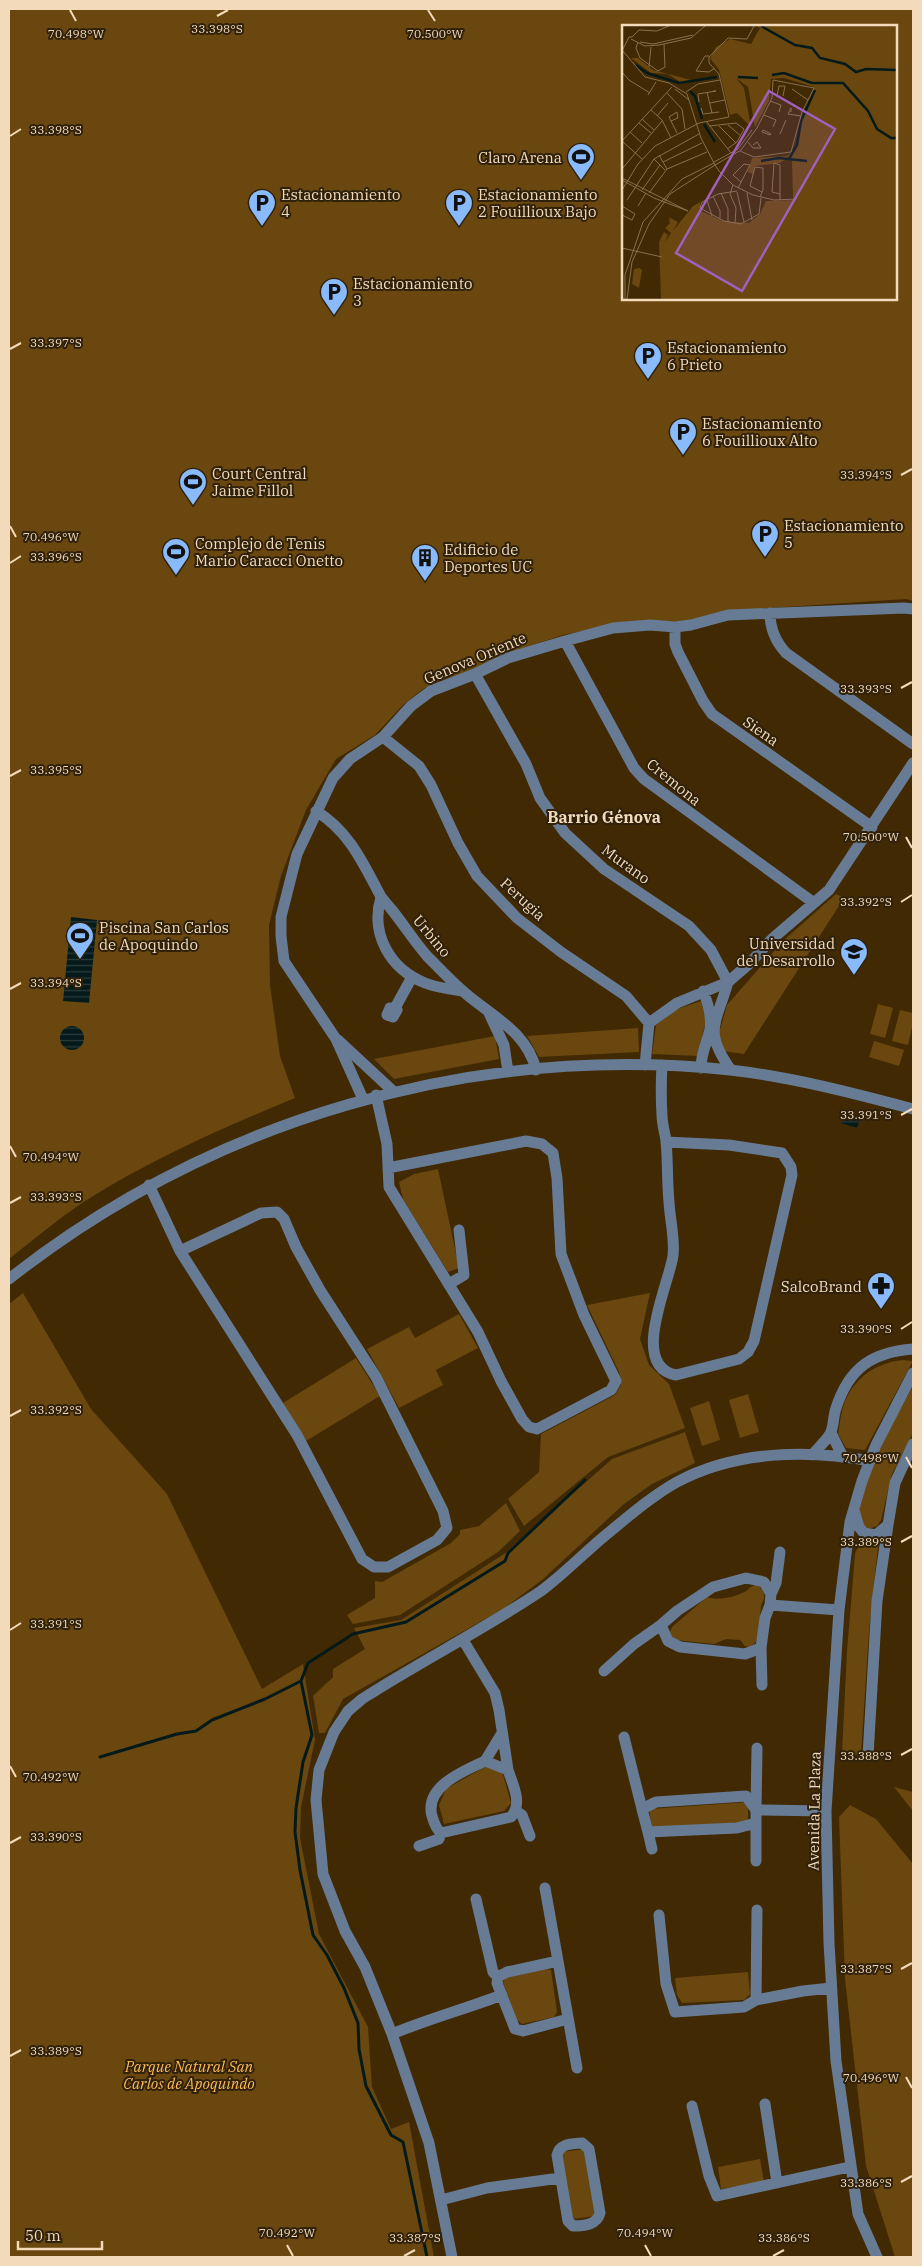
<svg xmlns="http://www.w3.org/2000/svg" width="922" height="2266" font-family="'IBM Plex Serif',serif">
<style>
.green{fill:#69470e;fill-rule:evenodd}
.water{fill:url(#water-rules)}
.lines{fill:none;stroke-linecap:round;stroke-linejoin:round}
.stream{stroke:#041a1a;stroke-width:3}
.minor{stroke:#677b94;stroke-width:11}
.ticks{fill:none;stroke:#f3daba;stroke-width:2}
.labels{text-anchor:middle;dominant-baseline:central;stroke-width:4;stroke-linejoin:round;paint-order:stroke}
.poi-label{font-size:15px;fill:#f3daba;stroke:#30210c;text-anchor:start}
.street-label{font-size:15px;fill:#f3daba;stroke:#30210c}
.park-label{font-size:15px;font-style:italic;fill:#fdba54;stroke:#30210c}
.neighbourhood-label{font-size:16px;font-weight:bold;fill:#f3daba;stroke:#30210c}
.inset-river{fill:none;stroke:#041a1a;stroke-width:2.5}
.inset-road{fill:none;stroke:#88704c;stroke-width:1}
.view{fill:#9f60be;fill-opacity:0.15;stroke:#9f60be;stroke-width:2.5}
.inset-edge{fill:none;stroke:#f3daba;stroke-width:2.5}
.ticks-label{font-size:12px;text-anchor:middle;fill:#f3daba;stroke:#30210c;stroke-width:4;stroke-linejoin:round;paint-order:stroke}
</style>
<defs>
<pattern id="water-rules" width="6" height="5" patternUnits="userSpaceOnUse" patternTransform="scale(1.25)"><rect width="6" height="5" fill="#041a1a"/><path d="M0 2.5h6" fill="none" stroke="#293b39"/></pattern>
</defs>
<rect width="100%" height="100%" fill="#402903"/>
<path class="green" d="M9 9H913V601L906 599 726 611 691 621 615 624 563 635 502 655 472 671 442 680 423 689 404 704 375 735 336 759 306 810 281 876 269 925 270 985 280 1056 295 1098C222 1128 148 1161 82 1203 57 1220 33 1240 9 1259ZM623 26H896V299H623Z
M836 894 844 898 744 1054 723 1051 719 1033 727 1005 784 940Z
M701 1001 706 1019 698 1056 652 1054 656 1025 677 1009Z
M878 1004 893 1008 885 1038 870 1034Z
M900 1010 913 1013V1023L908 1045 892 1041Z
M638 1028 639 1052 539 1057 527 1036Z
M495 1036 499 1059 394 1079 374 1059Z
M874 1041 904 1050 899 1066 869 1057Z
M438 1169 459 1268 448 1272 403 1199 399 1182 414 1174Z
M23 1293 91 1409 167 1494 262 1689 303 1664 315 1740 301 1807 300 1838 319 1934 368 2027 372 2087 391 2129 409 2122 434 2257H9V1304Z
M650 1293 640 1339 649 1365 669 1384 685 1428 608 1457 524 1526 508 1499 539 1472 541 1434 615 1395 621 1385 619 1372 587 1305Z
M459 1314 478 1348 436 1370 443 1385 399 1408 367 1349 409 1327 415 1338Z
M356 1358 380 1396 306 1441 283 1403Z
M902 1360 913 1361 865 1450 846 1448 838 1434C840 1423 841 1409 846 1399 857 1376 877 1363 902 1360Z
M913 1386V1433L892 1474 881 1520 877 1526 868 1529C864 1525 861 1523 859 1517 854 1492 900 1410 913 1386Z
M748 1394 759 1432 740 1438 729 1400Z
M709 1401 720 1440 702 1446 690 1408Z
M685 1432 695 1463 652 1484 624 1504 542 1580 503 1609 343 1699 325 1733H319L313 1696 333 1677V1669L365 1649 354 1628 401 1620 504 1554 612 1459Z
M506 1503 520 1531 498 1552 400 1615 353 1624 347 1615 375 1598V1581L382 1582 451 1543 460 1534V1530L479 1526Z
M879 1537 869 1631 861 1755 842 1753 847 1651 855 1554C859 1542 868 1542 879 1537Z
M756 1585 760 1587 764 1593V1599L761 1606 758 1638 755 1643 750 1647 745 1646 740 1640 726 1639 714 1644 675 1640 669 1634 672 1627 707 1597C718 1601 736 1597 746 1591 750 1588 750 1586 756 1585Z
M488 1765 502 1771 511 1803 504 1811 444 1824 439 1805 446 1789Z
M894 1787 913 1792V1811Z
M748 1802V1823L652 1829 649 1809Z
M850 1805 876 1819 913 1864V2257H895L866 2166 845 1979 839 1817Z
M544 1968 551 1970 557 2012 554 2017 522 2024 517 2020 503 1982 507 1977Z
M748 1972 750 1994 744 2000 682 2003 677 1995 675 1978Z
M586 2149 596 2216 572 2219 561 2152Z
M760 2159 764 2182 721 2189 718 2167Z"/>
<path class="water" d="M71 917 97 920 89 1003 63 1001Z
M60 1038a12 12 0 1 1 24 0a12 12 0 1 1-24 0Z
M843 1114 860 1118 857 1128 841 1123Z"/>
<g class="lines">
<path class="stream" d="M100 1757 177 1734 196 1731 212 1720 265 1699 301 1681
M427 2257 403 2142 391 2135 366 2086 359 2049 358 2023 344 1988 327 1955 313 1935 300 1870 295 1832 296 1808 303 1762 312 1735 301 1681 308 1663 353 1634 406 1622 505 1561 508 1553 585 1480"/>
<path class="minor" d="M770 613C770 629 775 641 786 653L913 744
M675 627V644L678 652 703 701 712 714 872 827
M565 641 634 768 644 779 814 903
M475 674 526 764 540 798 565 833 604 869 689 926 711 950 728 982C716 1024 703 1031 731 1070
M383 737 419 766 431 785 458 843 477 876 517 918 561 952 626 996 649 1023 645 1065
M316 811C349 831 363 863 380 895 383 900 388 905 392 910 404 925 414 941 427 956 439 968 452 982 465 993 493 1017 527 1032 536 1070
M381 897C370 934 390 969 425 983 437 988 451 989 463 991
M395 1008H390L387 1015 393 1017 397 1010 395 1008 412 977
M488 1011 504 1045 508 1072
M649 1023 677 1003 728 982 750 963 772 939 829 890 913 763
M338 1040 394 1092
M662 1065C661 1082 661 1099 662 1115 662 1124 665 1133 666 1141 668 1162 667 1182 669 1202 670 1220 675 1238 673 1256 669 1284 629 1366 676 1375L739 1359 748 1352 754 1341 792 1175 791 1167 782 1153 729 1145 666 1142
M701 1068C701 1053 707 1043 710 1029 712 1016 708 1003 703 991
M376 1095 387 1144 389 1187 478 1332 501 1381 522 1419 529 1427 537 1429 611 1390 616 1381 584 1315 561 1254 557 1178 553 1153 542 1144 526 1141 388 1168
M363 1099 336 1039 284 961 281 936V917L297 854 333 778 350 759 383 737 411 706 431 691 475 674 508 658 565 641 613 628 650 625 675 627 691 625 728 615 904 608 913 609
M149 1185 180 1251 297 1435 362 1559 374 1567H388L437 1540 447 1528 443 1511 376 1377 320 1290 296 1247 284 1219 277 1212 261 1213 180 1251
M9 1279C212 1119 472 1043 730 1070 792 1077 853 1093 913 1109
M449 1284 464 1275 459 1230
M831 1433 843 1457
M812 1455C818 1448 825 1442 830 1434 834 1427 833 1416 836 1408 849 1368 872 1352 913 1349
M854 1510 859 1527 864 1533 876 1535 888 1525
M746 1578 764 1582 771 1594 770 1605 765 1618 761 1648 745 1654 680 1647 668 1641 661 1625 677 1611 713 1587Z
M771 1594 776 1583 780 1552
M770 1605 839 1610
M463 1640 495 1693 499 1710 508 1770
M761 1648 762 1685
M604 1671 634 1644 661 1625
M624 1737 642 1809
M757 1748 756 1810 826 1811
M868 1756 877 1601 888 1525 895 1483 913 1444
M485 1761 508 1770C513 1785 523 1804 511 1817L441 1833C436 1829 434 1823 432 1816 424 1787 463 1771 485 1761Z
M485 1761 502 1733
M516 1811 522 1815 530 1836
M648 1832 652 1849
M419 1846 439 1839 441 1833
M756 1861V1810L746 1796 656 1802 642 1809 648 1832 737 1828 756 1823
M545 1888 577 2068
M476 1899 493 1972 498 1977
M659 1915 666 1984 675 2012 744 2007 756 2000 803 1991 831 1988
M558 1961 507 1972 498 1977 497 1983 515 2029 523 2031 568 2019
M756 2000 757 1910
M392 2034C428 2019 465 2009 502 1995
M765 2104 777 2183
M692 2106 709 2176 717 2196 849 2167
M582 2143 589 2149 600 2213C597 2225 584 2226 573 2226L568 2221 557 2155C560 2143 572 2144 582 2143Z
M441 2200 487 2188 560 2178
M452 2257 429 2143 392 2034 365 1967 345 1931 323 1874 316 1800 319 1770 334 1732 348 1711 362 1699C421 1661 483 1630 541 1591 564 1574 585 1552 607 1534 629 1516 652 1496 677 1482 735 1451 807 1449 870 1461
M877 2257 858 2214 836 2061 829 1943 826 1811 839 1610 850 1522 862 1481 876 1445 913 1373"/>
</g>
<path class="ticks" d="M70 10 76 21M428 10 435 21M217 16 228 10M10 136 21 129M10 349 21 343M901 475 912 469M10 526 16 537M10 563 21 556M901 688 912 682M10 776 21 770M906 837 912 848M901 902 912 895M10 989 21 983M901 1115 912 1109M10 1146 16 1157M10 1203 21 1197M901 1329 912 1322M10 1416 21 1410M906 1457 912 1468M901 1542 912 1536M10 1630 21 1623M901 1755 912 1749M10 1766 16 1777M10 1843 21 1837M901 1969 912 1963M10 2056 21 2050M906 2077 912 2088M901 2182 912 2176M287 2245 293 2256M645 2245 651 2256M404 2256 415 2250M773 2256 784 2250"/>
<defs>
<symbol id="stadium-pin" viewBox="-11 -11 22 30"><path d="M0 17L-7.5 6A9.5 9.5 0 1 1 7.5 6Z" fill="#88bafc" stroke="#30210c"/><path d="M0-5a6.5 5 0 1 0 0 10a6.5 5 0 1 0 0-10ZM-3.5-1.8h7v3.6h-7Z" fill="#111"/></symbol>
<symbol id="parking-pin" viewBox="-11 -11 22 30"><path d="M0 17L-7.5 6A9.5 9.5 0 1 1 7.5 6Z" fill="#88bafc" stroke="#30210c"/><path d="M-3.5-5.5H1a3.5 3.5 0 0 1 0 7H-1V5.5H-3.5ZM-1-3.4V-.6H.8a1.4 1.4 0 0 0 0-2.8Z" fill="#111"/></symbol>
<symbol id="building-pin" viewBox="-11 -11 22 30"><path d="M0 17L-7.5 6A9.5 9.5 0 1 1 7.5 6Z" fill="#88bafc" stroke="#30210c"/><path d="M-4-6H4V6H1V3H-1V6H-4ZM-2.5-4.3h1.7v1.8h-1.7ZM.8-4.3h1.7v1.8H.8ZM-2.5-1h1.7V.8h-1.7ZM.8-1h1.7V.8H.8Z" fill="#111"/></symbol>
<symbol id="university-pin" viewBox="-11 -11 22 30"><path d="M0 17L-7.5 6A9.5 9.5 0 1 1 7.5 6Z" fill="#88bafc" stroke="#30210c"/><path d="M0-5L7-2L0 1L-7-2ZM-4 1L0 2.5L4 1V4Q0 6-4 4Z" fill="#111"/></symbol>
<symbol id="pharmacy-pin" viewBox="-11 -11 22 30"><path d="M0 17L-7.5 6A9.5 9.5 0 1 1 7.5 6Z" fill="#88bafc" stroke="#30210c"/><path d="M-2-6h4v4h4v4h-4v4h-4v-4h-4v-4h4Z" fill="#111"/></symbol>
</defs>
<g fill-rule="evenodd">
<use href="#stadium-pin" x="565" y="141" width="32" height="43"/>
<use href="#parking-pin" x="246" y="187" width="32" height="43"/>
<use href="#parking-pin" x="443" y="187" width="32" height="43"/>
<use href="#parking-pin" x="318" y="276" width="32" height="43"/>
<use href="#parking-pin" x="632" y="340" width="32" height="43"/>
<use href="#parking-pin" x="667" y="416" width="32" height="43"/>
<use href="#stadium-pin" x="177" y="466" width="32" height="43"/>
<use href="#parking-pin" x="749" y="518" width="32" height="43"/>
<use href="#stadium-pin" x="160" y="536" width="32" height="43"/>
<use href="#building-pin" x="409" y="542" width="32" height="43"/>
<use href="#stadium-pin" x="64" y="920" width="32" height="43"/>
<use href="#university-pin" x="838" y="936" width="32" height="43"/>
<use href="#pharmacy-pin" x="865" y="1270" width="32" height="43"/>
</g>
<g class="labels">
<g class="poi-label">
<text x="562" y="157" text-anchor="end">Claro Arena</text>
<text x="281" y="194">Estacionamiento<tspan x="281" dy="17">4</tspan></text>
<text x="478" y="194">Estacionamiento<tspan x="478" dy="17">2 Fouillioux Bajo</tspan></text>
<text x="353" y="283">Estacionamiento<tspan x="353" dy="17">3</tspan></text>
<text x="667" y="347">Estacionamiento<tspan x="667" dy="17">6 Prieto</tspan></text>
<text x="702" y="423">Estacionamiento<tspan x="702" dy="17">6 Fouillioux Alto</tspan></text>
<text x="212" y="473">Court Central<tspan x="212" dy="17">Jaime Fillol</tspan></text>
<text x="784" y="525">Estacionamiento<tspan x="784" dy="17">5</tspan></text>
<text x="195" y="543">Complejo de Tenis<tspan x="195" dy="17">Mario Caracci Onetto</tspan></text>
<text x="444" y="549">Edificio de<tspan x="444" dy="17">Deportes UC</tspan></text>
<text x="99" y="927">Piscina San Carlos<tspan x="99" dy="17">de Apoquindo</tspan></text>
<text x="835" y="943" text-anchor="end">Universidad<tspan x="835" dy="17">del Desarrollo</tspan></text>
<text x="862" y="1286" text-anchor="end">SalcoBrand</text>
</g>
<g class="street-label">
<text transform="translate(475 658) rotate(-23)">Genova Oriente</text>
<text transform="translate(761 731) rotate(35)">Siena</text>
<text transform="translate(674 782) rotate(39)">Cremona</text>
<text transform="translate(626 864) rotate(36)">Murano</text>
<text transform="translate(523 899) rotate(43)">Perugia</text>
<text transform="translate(432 936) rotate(50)">Urbino</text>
<text transform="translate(814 1811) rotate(-89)">Avenida La Plaza</text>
</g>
<g class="park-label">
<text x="189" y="2066">Parque Natural San<tspan x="189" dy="17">Carlos de Apoquindo</tspan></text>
</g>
<g class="neighbourhood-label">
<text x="604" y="817">Barrio Génova</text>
</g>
</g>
<g transform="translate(622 25)">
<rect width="275" height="275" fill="#402903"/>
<path d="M135 1H275V274H39L37 217 42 207 46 210 43 217 49 208 43 203 48 198 46 194 49 196 47 192 56 197 51 206 71 181 78 177 79 186 101 196 127 198 138 189 144 176 176 175 171 173 170 135 167 132 158 138 133 141 131 149 126 147 130 133 165 131 173 125 178 98 192 62 162 53 149 54 147 76 133 102 126 62 114 53 122 63 129 102 115 88 108 90 97 45 88 33 94 22 108 14 129 19 138 3ZM9 33H16L31 45 69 55 96 51 58 57 46 49 29 48ZM17 243 20 245 17 263 10 259 12 244Z" fill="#69470e"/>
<path class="inset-river" d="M139 1 173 20 190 23 198 33 223 39 234 47 244 44 275 45M14 40 25 48 57 58 95 52M150 50 162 48 190 58H221L246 86 255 104 269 113H275M116 52 136 53M68 66 73 71 80 94M82 99 93 117M167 134 175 120 179 96 193 65M139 136 157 133 185 136"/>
<path class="inset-road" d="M10 12 17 5 35 6 47 1M9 14 23 21 37 20 69 13 83 1M16 17 14 23 18 33 36 46 43 42 42 19M18 17 31 19 71 10M0 25 23 52 47 58 65 69 79 113 93 140 48 169 27 199 10 237 5 274M0 26 7 12H10M87 31H83L74 46 87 47 93 43M27 42 29 22M0 47 7 55 28 68M53 64 67 75M170 64 186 75M64 67 76 59 98 55M85 67 90 88M45 68 60 84 63 104M26 70 34 57M155 71 157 61H163L161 71M148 76 159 80 157 87M77 77 76 69 94 66H91M88 78 103 75M79 83 81 89 97 87M29 85 40 95 49 113M169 87V83L166 89 179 91M142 90 154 95 151 102M35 91 46 78M107 92 97 49 87 38V32L106 13 125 14 132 1M20 94 32 105M49 96 56 93 55 87 47 92 55 108M84 96 109 128M17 98 29 108M106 100 119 111M87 101 114 98 122 104 115 117 105 124M97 101 114 118M141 105 149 109 148 110 140 107ZM8 107 20 118M158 109 164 95M126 117 131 123H139L135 117 131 120M37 130 45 144M20 134 0 116 50 62M32 134 43 145M41 137 80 118M92 137 116 124 130 105M0 144 40 96M96 145 111 160 131 170 152 175 175 174M97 146 93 140 119 125 135 103 150 73 151 55 192 63 180 87 169 127 132 132 118 126M0 153 66 186 32 173 0 155M111 160 108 169 114 183 113 198M116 163 128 140 122 139 111 150 119 157M0 165 16 139 33 121 77 98 107 92M20 165 38 140M115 166 96 169 80 177 78 183 102 196 119 199 137 189 139 173M115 167 122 197M27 168 45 144 85 127M99 168 106 184V197M125 168 130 195M91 171 98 186V193M138 172 141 165V143L133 142 128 161 140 167M5 175 32 134 77 109M85 175 90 191M158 175V140L152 138 150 167 158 169M0 181 13 189 10 195 0 190M16 181 24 168M0 223 40 232M3 274V250L21 197 60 154 92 138"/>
<path class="view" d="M147 66 213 104 120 266 54 228Z"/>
<rect width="275" height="275" class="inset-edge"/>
</g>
<g class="ticks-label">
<text x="217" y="33">33.398°S</text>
<text x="76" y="38">70.498°W</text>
<text x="435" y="38">70.500°W</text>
<text x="56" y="134">33.398°S</text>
<text x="56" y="347">33.397°S</text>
<text x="866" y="479">33.394°S</text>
<text x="51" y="541">70.496°W</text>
<text x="56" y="561">33.396°S</text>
<text x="866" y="693">33.393°S</text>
<text x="56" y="774">33.395°S</text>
<text x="871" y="841">70.500°W</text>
<text x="866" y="906">33.392°S</text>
<text x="56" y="987">33.394°S</text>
<text x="866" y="1119">33.391°S</text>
<text x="51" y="1161">70.494°W</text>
<text x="56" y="1201">33.393°S</text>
<text x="866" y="1333">33.390°S</text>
<text x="56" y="1414">33.392°S</text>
<text x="871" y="1462">70.498°W</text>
<text x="866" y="1546">33.389°S</text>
<text x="56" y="1628">33.391°S</text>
<text x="866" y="1760">33.388°S</text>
<text x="51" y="1781">70.492°W</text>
<text x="56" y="1841">33.390°S</text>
<text x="866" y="1973">33.387°S</text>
<text x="56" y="2055">33.389°S</text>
<text x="871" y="2082">70.496°W</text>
<text x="866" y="2187">33.386°S</text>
<text x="287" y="2237">70.492°W</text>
<text x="645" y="2237">70.494°W</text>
<text x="415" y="2242">33.387°S</text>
<text x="784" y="2242">33.386°S</text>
</g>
<rect width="922" height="2266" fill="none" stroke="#f3daba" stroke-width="20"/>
<path d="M18 2241v8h84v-8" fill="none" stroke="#f3daba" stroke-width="2.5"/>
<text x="25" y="2241" font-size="15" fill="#f3daba" stroke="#30210c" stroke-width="4" paint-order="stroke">50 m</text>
</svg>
